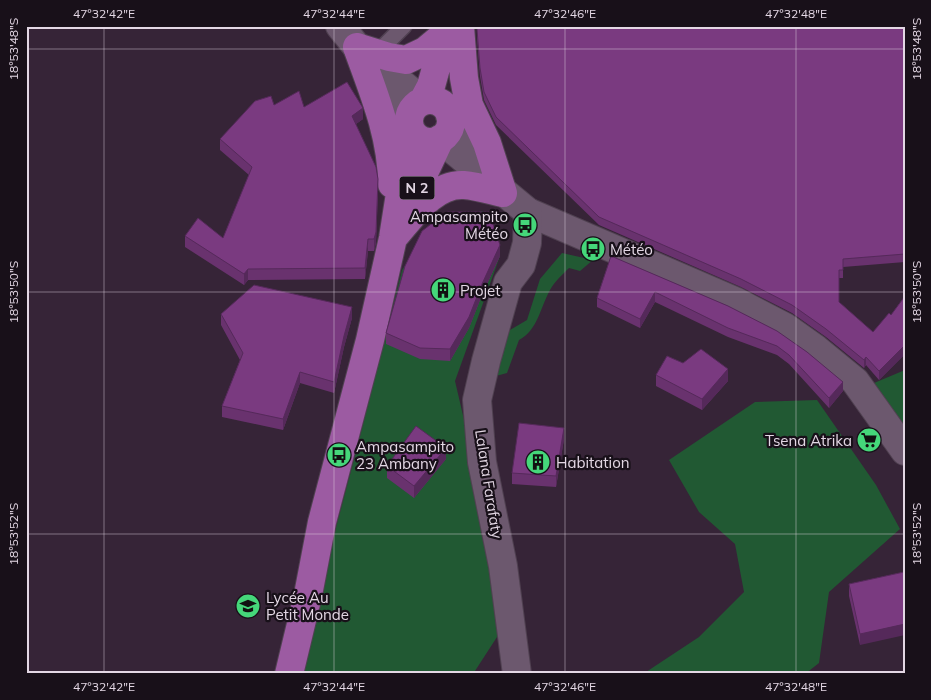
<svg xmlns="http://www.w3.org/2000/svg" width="931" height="700" font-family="Mulish,sans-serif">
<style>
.green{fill:#215933}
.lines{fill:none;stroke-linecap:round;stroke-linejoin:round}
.service-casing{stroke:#504151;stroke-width:18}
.tertiary-casing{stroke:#504151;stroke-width:30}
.secondary-casing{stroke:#504151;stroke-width:30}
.primary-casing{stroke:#504151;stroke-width:30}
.service{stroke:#6c586e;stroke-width:15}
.tertiary{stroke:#6c586e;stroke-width:28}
.secondary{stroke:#6c586e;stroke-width:28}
.primary{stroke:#9c5ba2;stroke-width:28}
.wall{fill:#69326e}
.shaded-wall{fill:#55295a}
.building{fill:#7a3a80;stroke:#55295a}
.ticks{fill:none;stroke:#e3d7e4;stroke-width:1;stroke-opacity:0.45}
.labels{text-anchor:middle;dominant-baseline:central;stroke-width:4.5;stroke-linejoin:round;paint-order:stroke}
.shield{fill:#181019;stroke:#a69ba7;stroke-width:1}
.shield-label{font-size:14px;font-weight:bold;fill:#e3d7e4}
.poi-label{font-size:15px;fill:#e3d7e4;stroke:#181019;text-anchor:start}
.street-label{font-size:15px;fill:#e3d7e4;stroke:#181019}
.neatline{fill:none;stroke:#e3d7e4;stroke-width:2}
.ticks-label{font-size:12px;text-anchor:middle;fill:#e3d7e4}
</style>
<rect width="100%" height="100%" fill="#362437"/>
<path class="green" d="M483 211 500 256 455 381 510 617 473 674H297L355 456 402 270 431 226Z
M562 253 593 260 580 271 569 268C562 275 555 281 550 290 540 308 538 330 519 340L507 373 496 376 486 361 510 330 527 320 540 279Z
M905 370V442L874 383Z
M817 400 876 485 900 529 829 592 819 663 805 674H643L699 637 744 592 735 544 699 512 669 460 755 402Z"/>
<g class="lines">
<defs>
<path id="service" d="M377 53 404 26"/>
<path id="tertiary" d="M528 212 735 301 785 327 816 349 855 381 905 451"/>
<path id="secondary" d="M340 26 357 47 410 130
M378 64 423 101
M450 116 480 161
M440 139 528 212 527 243 521 265 508 282 486 361 477 400 482 462 503 566 517 674"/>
<path id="primary" d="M357 47C373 91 392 136 392 184
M357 47 389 57 406 60 425 51 443 36 446 26
M409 121a21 21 0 1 1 42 0a21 21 0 1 1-42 0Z
M423 101 431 86 446 32
M407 209 440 139
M393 238C411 218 433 183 464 185 477 186 490 190 503 193L487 143 469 105 464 78 460 26
M289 674 308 595 322 522 370 340 393 238 410 130"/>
</defs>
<use href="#service" class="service-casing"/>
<use href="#tertiary" class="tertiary-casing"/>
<use href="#secondary" class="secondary-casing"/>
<use href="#primary" class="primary-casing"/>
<use href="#service" class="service"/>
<use href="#tertiary" class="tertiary"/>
<use href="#secondary" class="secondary"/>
<use href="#primary" class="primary"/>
</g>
<path class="wall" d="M905 26V262L843 267V278H839V302L873 332 891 315 905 296V354L879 380 866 365 864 368 826 337 792 313 741 287 599 225 496 125 484 100 480 76 477 37V29Z
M274 105 304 107 363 119 356 124 378 190 376 243 374 251H368L365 279 248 280 244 285 185 247V236L223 238 249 175 220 150V139Z
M500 256 482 295 469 328 450 361 420 359 386 344V333Z
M611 256 728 306 843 391 829 408 789 364 777 355 728 337 655 302 640 328 597 307V298Z
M221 314 352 318 344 347 334 393 300 383 283 430 222 417V406L240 360 221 325Z
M656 375 728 381 702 410 656 386Z
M564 439 556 487 512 484V473Z
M446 459 414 498 387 478V466Z
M904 572 860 645 849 596V584Z"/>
<path class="shaded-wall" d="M363 108V119L352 127V116Z
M378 179 376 243 374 251V239Z
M368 239V251L365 279V268Z
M500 245V256L482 295 469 328 450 361V349Z
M248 269V280L244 285V274Z
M655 292V302L640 328V319Z
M352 307V318L344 347 334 393V382L344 336Z
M905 345V354L879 380V371Z
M866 357V365L864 368V360Z
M728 369V381L702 410V399Z
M300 372V383L283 430V419Z
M843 382V391L829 408V398Z
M564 428V439L556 487V476Z
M446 448V459L414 498V486Z
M905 624V635L860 645V634Z"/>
<path class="building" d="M477 26H905V254L843 259V270H839V302L873 332 889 313 891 315 905 296V345L879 371 866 357 864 360 826 329 792 305 741 279 599 217 496 117 484 92 480 68 477 29Z
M347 82 363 108 352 116 376 167 378 179 376 232 374 239H368L365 268 248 269 244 274 185 236 198 218 223 238 252 167 220 139 255 101 271 96 274 105 299 91 304 107Z
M447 212H489L500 245 482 284 469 317 450 349 420 348 386 333 405 266 422 231Z
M611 256 728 306 777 331 807 352 843 382 829 398 789 355 777 346 728 328 655 292 640 319 597 298Z
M254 285 352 307 344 336 334 382 300 372 283 419 222 406 243 353 221 314Z
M701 349 728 369 702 399 656 375 667 356 683 363Z
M519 423 564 428 556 476 512 473Z
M416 426 446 448 414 486 387 466Z
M904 572 905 624 860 634 849 584Z"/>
<path class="ticks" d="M104 26V674M334 26V674M565 26V674M796 26V674M26 49H905M26 292H905M26 534H905"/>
<defs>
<symbol id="bus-disc" viewBox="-11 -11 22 22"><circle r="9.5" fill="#45d77a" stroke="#181019"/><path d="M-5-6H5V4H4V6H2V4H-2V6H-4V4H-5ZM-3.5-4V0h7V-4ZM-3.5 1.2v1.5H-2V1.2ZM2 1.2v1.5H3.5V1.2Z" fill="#111"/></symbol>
<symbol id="building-disc" viewBox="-11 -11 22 22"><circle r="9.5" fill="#45d77a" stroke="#181019"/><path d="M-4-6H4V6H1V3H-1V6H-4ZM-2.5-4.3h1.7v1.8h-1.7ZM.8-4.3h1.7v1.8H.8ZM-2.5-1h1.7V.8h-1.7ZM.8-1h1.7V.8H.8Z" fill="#111"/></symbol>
<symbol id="supermarket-disc" viewBox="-11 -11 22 22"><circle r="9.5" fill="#45d77a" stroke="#181019"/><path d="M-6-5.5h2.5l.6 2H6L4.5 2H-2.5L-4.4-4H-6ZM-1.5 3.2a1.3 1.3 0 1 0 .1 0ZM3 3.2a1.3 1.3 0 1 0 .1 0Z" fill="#111"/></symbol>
<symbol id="school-disc" viewBox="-11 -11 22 22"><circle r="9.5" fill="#45d77a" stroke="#181019"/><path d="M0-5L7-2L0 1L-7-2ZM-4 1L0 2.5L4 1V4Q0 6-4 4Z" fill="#111"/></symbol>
</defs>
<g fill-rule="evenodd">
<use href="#bus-disc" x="511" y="211" width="28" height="28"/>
<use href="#bus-disc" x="579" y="235" width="28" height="28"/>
<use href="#building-disc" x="429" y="276" width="28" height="28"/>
<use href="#supermarket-disc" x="855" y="426" width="28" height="28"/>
<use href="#bus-disc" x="325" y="441" width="28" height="28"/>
<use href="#building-disc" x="524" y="448" width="28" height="28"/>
<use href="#school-disc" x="234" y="592" width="28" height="28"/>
</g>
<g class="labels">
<rect class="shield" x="399.5" y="176.5" width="35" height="23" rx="4"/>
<g class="shield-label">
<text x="417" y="188">N 2</text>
</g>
<g class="poi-label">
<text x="508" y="216" text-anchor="end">Ampasampito<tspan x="508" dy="17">Météo</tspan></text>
<text x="610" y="249">Météo</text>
<text x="460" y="290">Projet</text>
<text x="852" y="440" text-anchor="end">Tsena Atrika</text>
<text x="356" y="446">Ampasampito<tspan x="356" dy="17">23 Ambany</tspan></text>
<text x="556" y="462">Habitation</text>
<text x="266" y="597">Lycée Au<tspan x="266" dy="17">Petit Monde</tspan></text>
</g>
<g class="street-label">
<text transform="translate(489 484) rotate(81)">Lalana Farafaty</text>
</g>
</g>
<rect width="931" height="700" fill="none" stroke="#181019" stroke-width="55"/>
<rect x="28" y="28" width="876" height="644" class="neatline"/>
<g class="ticks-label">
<text x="104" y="18">47°32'42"E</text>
<text x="334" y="18">47°32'44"E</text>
<text x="565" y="18">47°32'46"E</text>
<text x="796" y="18">47°32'48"E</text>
<text transform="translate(14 49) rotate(-90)" y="4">18°53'48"S</text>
<text transform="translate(917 49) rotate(-90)" y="4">18°53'48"S</text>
<text transform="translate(14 292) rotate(-90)" y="4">18°53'50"S</text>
<text transform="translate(917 292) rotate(-90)" y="4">18°53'50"S</text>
<text transform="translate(14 534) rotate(-90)" y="4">18°53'52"S</text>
<text transform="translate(917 534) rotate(-90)" y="4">18°53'52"S</text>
<text x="104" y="691">47°32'42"E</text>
<text x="334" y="691">47°32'44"E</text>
<text x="565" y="691">47°32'46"E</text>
<text x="796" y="691">47°32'48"E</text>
</g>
</svg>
